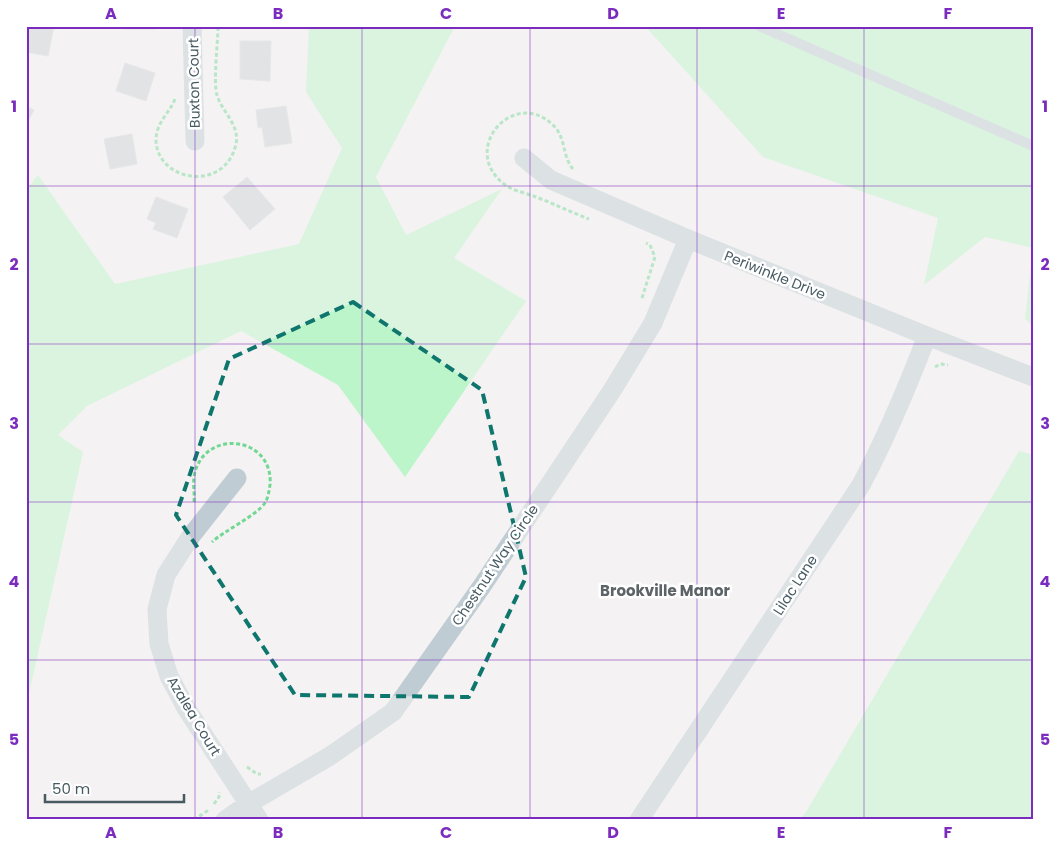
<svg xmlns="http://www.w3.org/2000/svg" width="1059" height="846" font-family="Poppins,sans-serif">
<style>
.green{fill:#bdf5ca}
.building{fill:#ccd0d5;stroke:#d5d9de}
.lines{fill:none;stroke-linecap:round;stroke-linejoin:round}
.path{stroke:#71d894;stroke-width:3;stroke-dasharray:4 2.5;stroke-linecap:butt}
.service{stroke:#bfccd3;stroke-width:10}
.minor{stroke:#bfccd3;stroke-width:19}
.marked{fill:none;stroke:#0f766e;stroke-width:4;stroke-dasharray:10 6;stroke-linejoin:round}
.grid{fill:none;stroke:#7b2cbf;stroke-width:1;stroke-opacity:0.55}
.labels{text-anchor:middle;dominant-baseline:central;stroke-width:5;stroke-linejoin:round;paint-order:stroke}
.street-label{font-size:14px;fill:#475a62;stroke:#fff}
.neighbourhood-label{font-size:15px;font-weight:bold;fill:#5d6468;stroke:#fff}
.neatline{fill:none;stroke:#7b2cbf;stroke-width:2}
.grid-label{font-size:16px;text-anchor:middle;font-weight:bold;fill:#7b2cbf}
</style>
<rect width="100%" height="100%" fill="#f4f2f2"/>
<path class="green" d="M309 26H455L376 177 406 235 502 189 454 258 526 301 405 477 338 385 241 331 87 406 58 435 83 452 26 707V190L38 175 115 284 299 244 342 148 306 92Z
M645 26H1033V248L985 237 924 285 938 218 763 157Z
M1033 248V326L1025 319Z
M1019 451 1033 455V820H799L806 812Z"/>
<path class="building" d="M26 26H54L48 56 26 52Z
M122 26H156V29H122Z
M240 41H271L270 81 240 79Z
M125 63 155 73 146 101 116 91Z
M26 106 34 110 26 125Z
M286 106 292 143 265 147 262 127 258 128 256 110Z
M132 134 137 164 110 169 104 139Z
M247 177 275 209 250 230 223 197Z
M156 197 188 209 177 238 153 229 156 223 147 219Z"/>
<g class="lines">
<path class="path" d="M175 99C169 114 156 122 156 141 158 182 225 193 236 144 240 125 222 112 217 95 213 82 218 43 218 26
M573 169C562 156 566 137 553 125 514 87 459 149 504 184 513 191 526 193 536 197 554 204 571 212 589 219
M642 298 655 257 650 245 646 243
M935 367 940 364 948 365
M194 502C195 492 192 482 195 472 207 428 274 437 270 485 269 491 268 498 265 503 257 515 224 531 212 542
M247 767 257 774H261
M214 804 219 797V792
M194 820 210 809"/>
<path class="service" d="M759 26 1033 146"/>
<path class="minor" d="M192 26 195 141
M524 158 551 180 688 239 927 336 1033 377
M237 478 191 536 166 575 157 609 159 644 169 676 186 708 259 820
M225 820 248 804 330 756 393 712 482 586 613 389 653 323 688 239
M639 820 861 485C887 436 907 388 927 336"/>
</g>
<path d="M0 0H1059V846H0ZM353 302 482 390 526 577 469 697 295 695 176 515 229 359Z" fill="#f4f2f2" fill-opacity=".55" fill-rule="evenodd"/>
<path class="marked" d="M353 302 482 390 526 577 469 697 295 695 176 515 229 359Z"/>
<path class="grid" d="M195 26V820M362 26V820M530 26V820M697 26V820M864 26V820M26 186H1033M26 344H1033M26 502H1033M26 660H1033"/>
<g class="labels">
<g class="street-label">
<text transform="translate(194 83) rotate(-91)">Buxton Court</text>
<text transform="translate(775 275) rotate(22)">Periwinkle Drive</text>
<text transform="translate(495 565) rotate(-56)">Chestnut Way Circle</text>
<text transform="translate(795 585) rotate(-57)">Lilac Lane</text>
<text transform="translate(194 716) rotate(59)">Azalea Court</text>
</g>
<g class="neighbourhood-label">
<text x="665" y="590">Brookville Manor</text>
</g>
</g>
<rect width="1059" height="846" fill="none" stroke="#ffffff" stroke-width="55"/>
<path d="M45 794v8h139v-8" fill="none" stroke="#475a62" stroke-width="2.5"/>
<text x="52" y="794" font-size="15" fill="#475a62" stroke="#ffffff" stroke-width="4" paint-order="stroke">50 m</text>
<rect x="28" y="28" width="1004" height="790" class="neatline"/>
<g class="grid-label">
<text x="111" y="19">A</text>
<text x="278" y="19">B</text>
<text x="446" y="19">C</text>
<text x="613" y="19">D</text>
<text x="781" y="19">E</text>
<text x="948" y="19">F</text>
<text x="14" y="112">1</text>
<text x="1045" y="112">1</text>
<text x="14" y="270">2</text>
<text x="1045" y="270">2</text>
<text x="14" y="429">3</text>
<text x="1045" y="429">3</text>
<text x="14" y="587">4</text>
<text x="1045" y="587">4</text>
<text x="14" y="745">5</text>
<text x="1045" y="745">5</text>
<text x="111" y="838">A</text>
<text x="278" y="838">B</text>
<text x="446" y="838">C</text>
<text x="613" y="838">D</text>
<text x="781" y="838">E</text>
<text x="948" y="838">F</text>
</g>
</svg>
